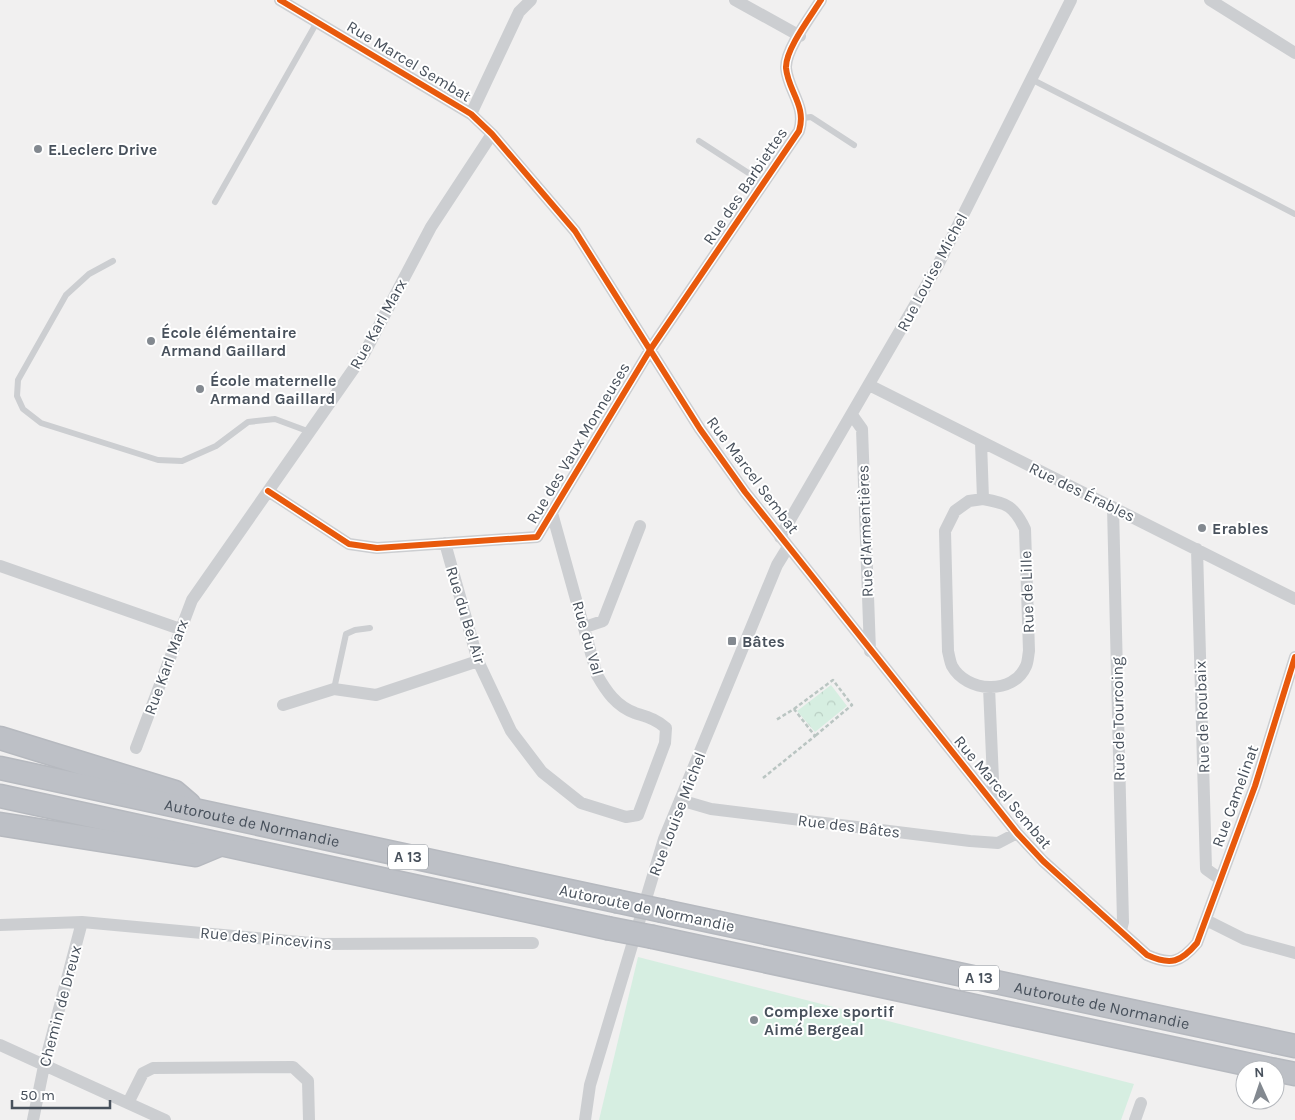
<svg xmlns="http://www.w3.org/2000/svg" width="1295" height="1120" font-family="Karla,sans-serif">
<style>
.grass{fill:#d6eee1}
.park{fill:url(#park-crowns)}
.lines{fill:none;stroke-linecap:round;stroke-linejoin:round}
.motorway-casing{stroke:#b6b9bf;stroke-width:25}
.path{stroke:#bac5c2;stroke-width:2.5;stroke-dasharray:4 2.5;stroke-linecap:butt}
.service{stroke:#ccced1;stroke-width:6}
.minor{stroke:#ccced1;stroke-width:12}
.motorway{stroke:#bdc0c6;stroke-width:22}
.motorway-bridge-casing{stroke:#b6b9bf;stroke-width:25;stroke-linecap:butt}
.motorway-bridge{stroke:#bdc0c6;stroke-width:22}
.cycleway-casing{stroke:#fff;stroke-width:9}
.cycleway{stroke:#e8590c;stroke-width:6}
.poi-dot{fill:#838990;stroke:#fff;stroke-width:2}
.labels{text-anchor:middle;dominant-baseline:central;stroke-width:4;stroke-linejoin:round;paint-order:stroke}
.shield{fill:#fff;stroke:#7f858d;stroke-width:1}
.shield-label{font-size:15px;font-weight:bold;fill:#48515c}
.street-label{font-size:16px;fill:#48515c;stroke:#fff}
.poi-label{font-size:16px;font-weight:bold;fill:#48515c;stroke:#fff;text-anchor:start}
</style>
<defs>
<pattern id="park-crowns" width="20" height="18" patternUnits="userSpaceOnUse" patternTransform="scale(1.25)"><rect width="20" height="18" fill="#d6eee1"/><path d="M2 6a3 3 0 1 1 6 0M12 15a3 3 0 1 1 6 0" fill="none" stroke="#b9cec3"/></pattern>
</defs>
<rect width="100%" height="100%" fill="#f1f0f0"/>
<path class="grass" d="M638 957 1134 1084 1121 1120H599Z"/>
<path class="park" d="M831 685 847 706 815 732 797 711Z"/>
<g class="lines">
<defs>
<g id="motorway">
<path d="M0 738 175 792 189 804"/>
<path id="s1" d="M0 768 616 901"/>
<path d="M0 796 607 928"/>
<path d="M0 824 195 855 219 845"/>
<path id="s2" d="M663 911 1295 1046"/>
<path d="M653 937 1274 1070"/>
<path d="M1275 1070 1295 1074"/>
</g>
</defs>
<use href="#motorway" class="motorway-casing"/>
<path class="path" d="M794 709 833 680 852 705 815 736
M763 778 815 736 794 709 776 720"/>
<path class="service" d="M1031 79 1295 214
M803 118 811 117 854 145
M699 141 764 183
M215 202 317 22
M113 261 89 274 66 295 18 380 17 396 23 409 41 423 158 460 182 461 216 446 248 422 275 419 310 432
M334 689 346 634 355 630 370 628"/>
<path class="minor" d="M280 0 471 114 492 134 575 231 700 429 745 492 1017 833 1043 861 1147 955C1171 966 1181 962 1197 943L1255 786 1295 657
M735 0 800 36
M1210 0 1295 53
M471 114 519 12 531 0
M869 385 1295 599
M852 415 862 429 870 651
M981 442 983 499
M268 491 349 544 377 548 537 537 650 350 799 131C807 106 788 91 786 68 785 50 811 16 821 0
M983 499C1007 503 1014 506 1025 529L1029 651C1028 656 1028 662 1026 666 1013 696 966 692 952 666 950 662 949 655 948 651L945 531 955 511 969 501Z
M1113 507 1123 922 1121 930
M780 537 937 267 1071 0
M445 543 478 661 511 731 542 772 581 803 626 817 638 815 665 743 666 728C656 719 647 717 635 713 616 706 606 691 597 675L552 513
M1197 549 1206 869 1220 879
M0 566 180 629
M585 627 603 621 640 526
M989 687 994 803
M283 705 334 689 376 695 478 661
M136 748 192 600 364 354 431 227 492 134
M680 800 711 809 970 841 998 843 1017 833
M1206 920 1244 939 1295 953
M0 925 82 922 322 944 533 943
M0 1045 165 1120
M128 1103 143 1073 153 1068 293 1067 308 1081 309 1120
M33 1120 44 1066 82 922
M585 1120 590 1085 664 839 777 565 788 547
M1135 1120 1141 1103"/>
<use href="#motorway" class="motorway"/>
<defs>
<path id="motorway-bridge" d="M616 901 663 911
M607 928 653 937"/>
</defs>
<use href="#motorway-bridge" class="motorway-bridge-casing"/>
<use href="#motorway-bridge" class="motorway-bridge"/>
<defs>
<path id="cycleway" d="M280 0 471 114 492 134 575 231 700 429 745 492 1017 833 1043 861 1147 955C1171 966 1181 962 1197 943L1255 786 1295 657
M268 491 349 544 377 548 537 537 650 350 799 131C807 106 788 91 786 68 785 50 811 16 821 0"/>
</defs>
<use href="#cycleway" class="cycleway-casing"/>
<use href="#cycleway" class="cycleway"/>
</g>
<g class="poi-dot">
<circle cx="38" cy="149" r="5"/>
<circle cx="151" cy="341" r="5"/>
<circle cx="200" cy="389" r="5"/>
<circle cx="1202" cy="528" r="5"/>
<rect x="727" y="636" width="10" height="10" rx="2.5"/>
<circle cx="754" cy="1020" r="5"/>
</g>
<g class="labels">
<g class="shield">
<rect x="388" y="844.5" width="40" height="25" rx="4"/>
<rect x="959" y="965.5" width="40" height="25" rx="4"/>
</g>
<g class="shield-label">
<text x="408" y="857">A 13</text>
<text x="979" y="978">A 13</text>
</g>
<g class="street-label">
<text transform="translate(409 61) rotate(31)">Rue Marcel Sembat</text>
<text transform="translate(745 186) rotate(-56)">Rue des Barbiettes</text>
<text transform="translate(932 272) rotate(-62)">Rue Louise Michel</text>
<text transform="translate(378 324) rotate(-61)">Rue Karl Marx</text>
<text transform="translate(578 443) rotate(-59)">Rue des Vaux Monneuses</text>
<text transform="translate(753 475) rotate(53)">Rue Marcel Sembat</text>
<text transform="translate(1082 492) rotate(26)">Rue des Érables</text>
<text transform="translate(865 531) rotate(-92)">Rue d'Armentières</text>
<text transform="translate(1027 592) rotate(-92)">Rue de Lille</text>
<text transform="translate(466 615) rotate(73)">Rue du Bel Air</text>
<text transform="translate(588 638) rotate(74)">Rue du Val</text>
<text transform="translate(166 667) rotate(-70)">Rue Karl Marx</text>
<text transform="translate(1202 717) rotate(-92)">Rue de Roubaix</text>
<text transform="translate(1118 719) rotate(-91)">Rue de Tourcoing</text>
<text transform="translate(1003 792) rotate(50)">Rue Marcel Sembat</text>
<text transform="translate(1235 796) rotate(-70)">Rue Camelinat</text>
<text transform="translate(677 814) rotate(-69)">Rue Louise Michel</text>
<text stroke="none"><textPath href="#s1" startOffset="258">Autoroute de Normandie</textPath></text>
<text transform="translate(849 826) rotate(7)">Rue des Bâtes</text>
<text transform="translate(647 908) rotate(12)">Autoroute de Normandie</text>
<text transform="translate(266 938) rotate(5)">Rue des Pincevins</text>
<text stroke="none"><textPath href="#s2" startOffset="449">Autoroute de Normandie</textPath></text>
<text transform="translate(60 1006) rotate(-75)">Chemin de Dreux</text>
</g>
<g class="poi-label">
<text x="48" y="149">E.Leclerc Drive</text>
<text x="161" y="332">École élémentaire<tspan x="161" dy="18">Armand Gaillard</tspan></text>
<text x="210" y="380">École maternelle<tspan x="210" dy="18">Armand Gaillard</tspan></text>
<text x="1212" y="528">Erables</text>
<text x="742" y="641">Bâtes</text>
<text x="764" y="1011">Complexe sportif<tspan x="764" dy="18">Aimé Bergeal</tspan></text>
</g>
</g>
<g transform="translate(1260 1085) rotate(357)"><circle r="24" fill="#ffffff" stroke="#b6b9be"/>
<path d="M0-4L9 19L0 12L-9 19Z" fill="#838990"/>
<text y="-8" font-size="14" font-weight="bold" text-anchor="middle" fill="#48515c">N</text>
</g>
<path d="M12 1100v8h98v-8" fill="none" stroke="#48515c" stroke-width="2.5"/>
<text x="20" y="1100" font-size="15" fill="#48515c" stroke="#ffffff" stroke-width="4" paint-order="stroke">50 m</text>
</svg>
